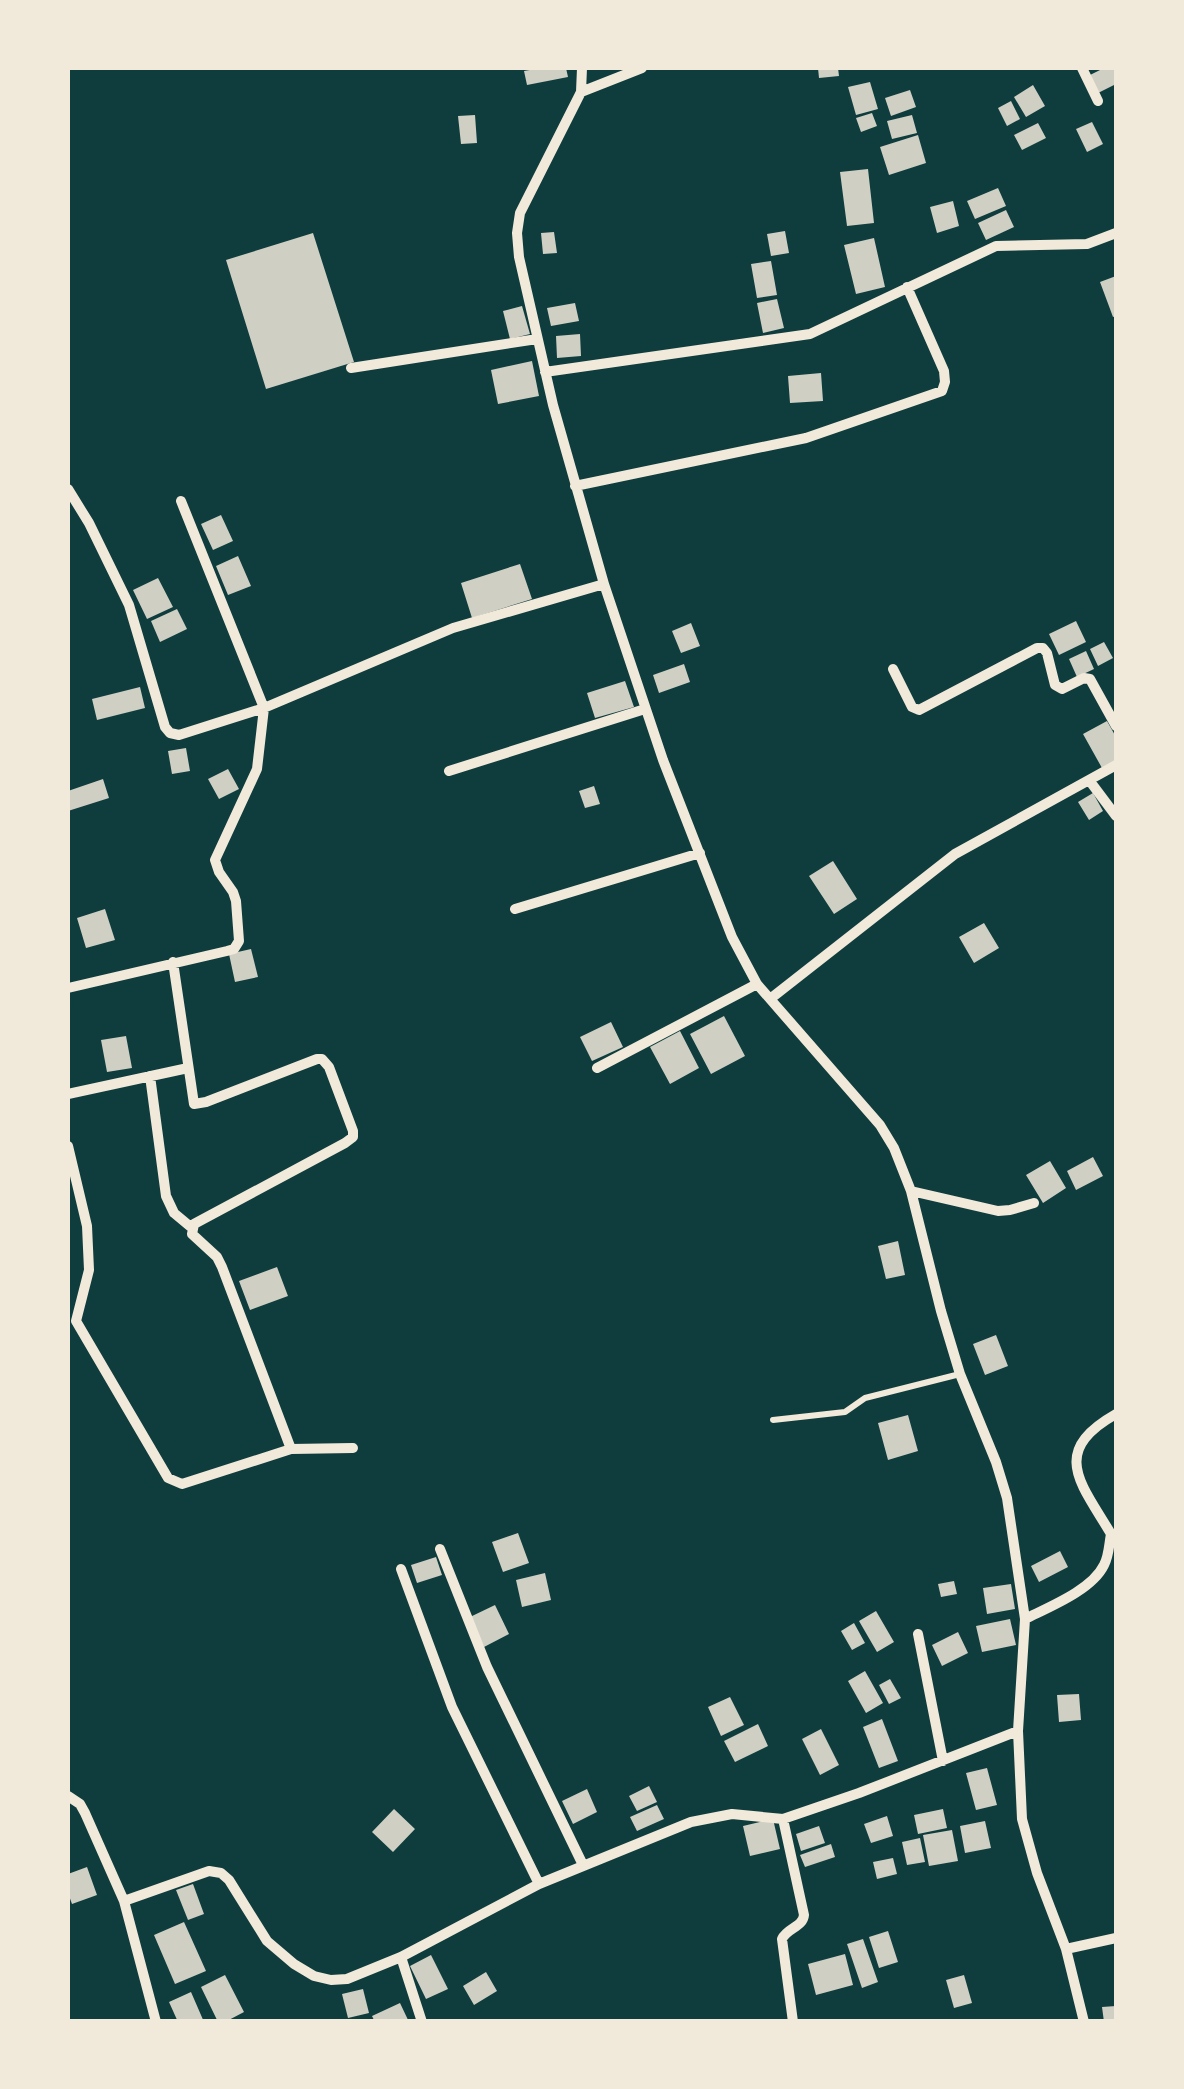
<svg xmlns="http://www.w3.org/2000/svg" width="1184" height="2089" font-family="Jost,sans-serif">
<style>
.building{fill:#cfcfc3}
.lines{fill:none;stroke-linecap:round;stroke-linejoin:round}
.service{stroke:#f1e9da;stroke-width:6}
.minor{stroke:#f1e9da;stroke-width:10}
</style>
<rect width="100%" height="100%" fill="#0f3d3e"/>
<path class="building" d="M541 68H566L568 77 527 85 524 71Z
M818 68H838L839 76 819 78Z
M1104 68H1116V84L1098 93 1090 75Z
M870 82 878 109 856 115 848 87Z
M1033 85 1045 106 1026 117 1014 97Z
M910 90 916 107 891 116 885 98Z
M1011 101 1020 119 1007 126 998 108Z
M872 113 877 126 861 132 856 118Z
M475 115 477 143 461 144 458 116Z
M912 115 917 133 892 139 887 121Z
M1092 122 1103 144 1087 152 1076 129Z
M1038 123 1046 138 1022 150 1014 135Z
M918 135 926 163 889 175 880 147Z
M868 169 874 223 847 226 840 172Z
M998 188 1006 206 975 219 967 201Z
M953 201 959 226 937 233 930 207Z
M1006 210 1014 227 986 240 978 223Z
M785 231 789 253 771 256 767 234Z
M554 232 557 253 543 254 541 233Z
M313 233 354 362 266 389 226 260Z
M874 238 885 287 856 294 844 245Z
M771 261 777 295 757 298 751 264Z
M1116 276V316L1113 317 1100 282Z
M777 299 784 328 763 333 757 303Z
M575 303 579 321 551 326 547 308Z
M522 306 530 334 510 339 503 311Z
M580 334 581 356 557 358 556 336Z
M532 361 539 396 498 404 491 370Z
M821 373 823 401 790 403 788 376Z
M221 515 233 541 213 550 201 524Z
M238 556 251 586 228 595 216 566Z
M520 564 532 599 472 618 461 583Z
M158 578 173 607 147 619 133 590Z
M177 609 187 629 160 642 151 621Z
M1076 621 1086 642 1059 655 1049 634Z
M691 623 700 646 681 653 672 631Z
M1104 642 1113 658 1098 666 1090 649Z
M1086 651 1094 669 1077 677 1069 659Z
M684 664 690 682 659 693 653 675Z
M625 681 634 707 595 718 587 693Z
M140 687 145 708 97 720 92 699Z
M1107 721 1116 737V760L1102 768 1083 734Z
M186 748 190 771 172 774 168 751Z
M228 769 239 789 219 799 208 779Z
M103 779 109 798 68 811V791Z
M594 786 600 804 585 808 579 791Z
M1093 793 1103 811 1089 820 1078 802Z
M833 861 857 899 834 914 809 876Z
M105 909 115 940 86 948 77 918Z
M984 923 999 948 974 963 959 937Z
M251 949 258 977 235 982 229 954Z
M724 1016 745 1056 711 1074 690 1034Z
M611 1022 623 1047 592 1061 580 1037Z
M680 1031 699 1068 670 1084 650 1047Z
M126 1036 132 1068 107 1072 101 1040Z
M1093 1157 1103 1176 1076 1190 1067 1171Z
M1050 1161 1066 1188 1043 1203 1026 1175Z
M898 1241 905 1275 886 1279 878 1246Z
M277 1267 288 1296 250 1310 239 1281Z
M996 1335 1008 1366 985 1375 973 1344Z
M908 1415 918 1451 888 1460 878 1423Z
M518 1533 529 1563 503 1572 492 1542Z
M1060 1551 1068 1567 1039 1582 1031 1566Z
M436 1557 442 1575 417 1583 411 1565Z
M545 1573 551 1600 522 1607 516 1580Z
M954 1581 957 1594 941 1597 938 1584Z
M1011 1584 1015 1609 987 1614 983 1588Z
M495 1605 509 1634 484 1647 470 1617Z
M876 1611 894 1642 877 1652 859 1621Z
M1010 1619 1016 1645 982 1652 976 1626Z
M854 1623 865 1643 852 1650 841 1631Z
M958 1632 968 1653 942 1666 932 1645Z
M865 1671 883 1703 866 1713 848 1681Z
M890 1679 901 1698 889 1704 879 1685Z
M1079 1694 1081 1720 1059 1722 1057 1695Z
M730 1697 744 1725 721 1736 708 1707Z
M882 1719 898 1761 879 1768 863 1727Z
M758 1724 768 1746 735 1762 724 1741Z
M821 1729 839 1765 820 1775 802 1739Z
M987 1768 997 1805 976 1810 966 1773Z
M649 1786 657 1802 637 1811 629 1796Z
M587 1789 597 1812 573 1824 562 1801Z
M657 1805 664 1819 637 1831 630 1817Z
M394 1809 415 1829 393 1852 372 1832Z
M943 1809 947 1828 918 1834 914 1815Z
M887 1816 893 1836 871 1843 864 1824Z
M773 1819 780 1849 750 1856 743 1826Z
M985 1821 991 1848 965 1853 960 1826Z
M819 1826 825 1843 801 1851 796 1834Z
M952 1830 958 1861 929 1866 923 1835Z
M920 1838 925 1862 907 1865 902 1842Z
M831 1844 835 1857 805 1867 800 1855Z
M893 1858 897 1874 877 1879 873 1862Z
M87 1867 97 1895 72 1904 68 1893V1874Z
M193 1884 204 1914 188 1920 176 1890Z
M184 1922 206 1971 175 1984 154 1935Z
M888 1931 898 1962 879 1968 869 1937Z
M863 1939 878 1982 862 1988 847 1944Z
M845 1954 853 1985 816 1995 808 1964Z
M431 1955 448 1989 426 1999 410 1966Z
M486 1972 497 1991 474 2005 463 1986Z
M225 1975 244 2012 225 2022H218L201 1987Z
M964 1975 972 2003 954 2008 946 1980Z
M363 1989 369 2013 348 2018 342 1994Z
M191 1992 204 2022H178L169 2002Z
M400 2003 409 2022H375L372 2016Z
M1116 2006V2022H1104L1102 2007Z"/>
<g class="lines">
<path class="service" d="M773 1420 845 1412 865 1398 960 1374"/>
<path class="minor" d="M582 68 581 92 520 213 517 233 519 257 553 405 604 584 663 760 732 937 757 984 880 1125 894 1148 911 1191 941 1311 960 1374 996 1462 1007 1498 1025 1619 1018 1731 1022 1819 1037 1873 1066 1949 1084 2022
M1082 68 1098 101
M581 92 642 68
M351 368 537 339
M545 372 810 334 996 246 1087 244 1116 233
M575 486 806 438 942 391 945 382 944 371 907 287
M68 489 89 523 129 605 165 727 170 733 179 735 264 708 453 628 604 584
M893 669 912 707 919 710 1037 648H1043L1047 653 1055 685 1062 689 1084 678 1090 679 1116 726
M449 771 645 709
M1089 780 1116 816
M515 909 700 853
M173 962 194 1104 206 1102 317 1059H322L329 1067 353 1131V1137L345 1143 194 1224 192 1234 217 1257 222 1267 291 1449
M68 988 227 951 234 949 239 941 236 901 233 892 219 872 215 860 257 769 264 708 181 501
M770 999 955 854 1116 765
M597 1068 757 984
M150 1076 166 1196 174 1213 192 1228
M68 1094 188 1068
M68 1146 87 1226 89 1270 76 1321 168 1478 182 1484 291 1449 353 1448
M911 1191 998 1211 1010 1210 1034 1203
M440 1549 487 1667 583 1865
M401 1569 452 1707 539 1884
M1025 1619C1049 1607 1092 1590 1104 1565 1109 1556 1109 1544 1111 1534 1081 1483 1049 1452 1116 1414
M918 1634 943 1761
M68 1796 80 1804 85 1813 124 1901 209 1871 221 1873 229 1880 267 1941 294 1964 314 1976 331 1980 347 1979 401 1957 539 1884 691 1822 732 1814 783 1819 859 1793 1018 1731
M783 1819 804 1915C803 1927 787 1928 782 1939L793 2022
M124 1901 156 2022
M1066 1949 1116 1938
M401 1957 422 2022"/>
</g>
<rect width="1184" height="2089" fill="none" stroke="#f1e9da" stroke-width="140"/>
</svg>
